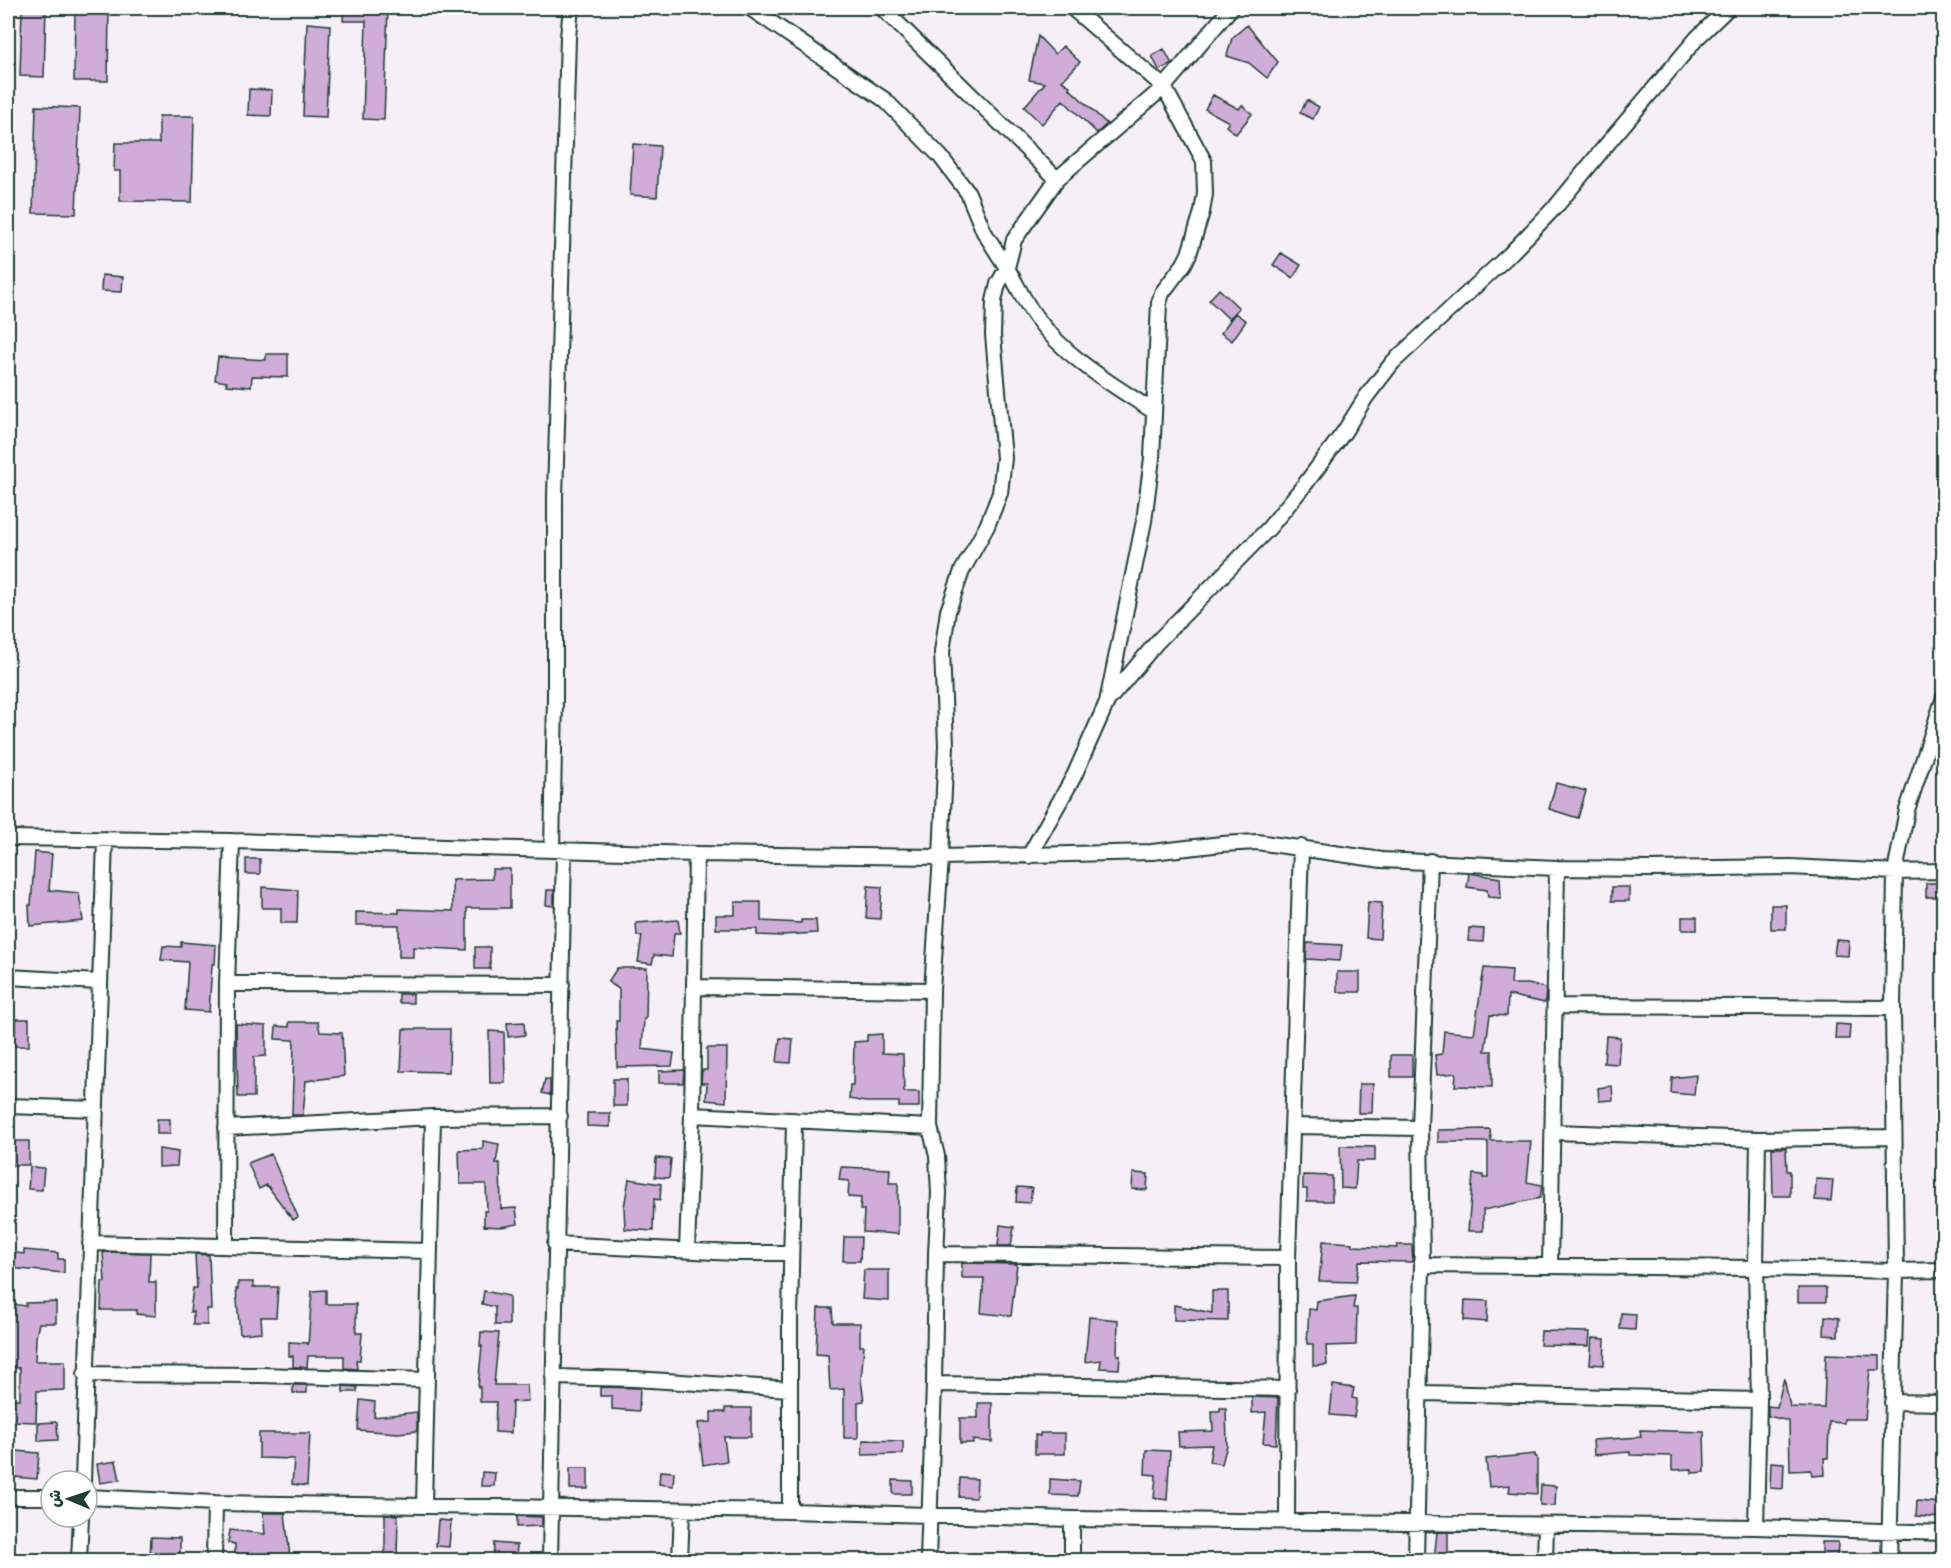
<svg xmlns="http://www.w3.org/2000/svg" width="1951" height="1568" font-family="'Architects Daughter','Playpen Sans Arabic',sans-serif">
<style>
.building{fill:#d0add8;stroke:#1f3d34;stroke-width:1.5}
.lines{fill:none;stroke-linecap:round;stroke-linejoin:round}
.minor-casing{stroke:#1f3d34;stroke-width:18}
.minor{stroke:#fff;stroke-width:14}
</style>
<rect width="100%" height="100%" fill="#f6eff7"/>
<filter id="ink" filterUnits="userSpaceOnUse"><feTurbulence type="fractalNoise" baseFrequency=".0167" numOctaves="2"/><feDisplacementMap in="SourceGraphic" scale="12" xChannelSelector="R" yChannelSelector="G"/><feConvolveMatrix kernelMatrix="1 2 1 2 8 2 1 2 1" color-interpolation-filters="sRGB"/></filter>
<g filter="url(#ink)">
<path class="building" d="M22 8H46L44 77 20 76Z
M75 8H109L108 81H74Z
M344 8H388L384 120 363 119 366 21H343Z
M307 23 330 25 326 117 303 116Z
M1247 25 1278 62 1267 78 1249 63 1227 56 1232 38Z
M1038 36 1055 54 1063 46 1080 62 1062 81 1070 86 1069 88 1107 124 1097 133 1063 100 1042 124 1024 107 1045 83 1029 80Z
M1164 49 1172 64 1159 70 1152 56Z
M249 89 272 90 271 116 248 115Z
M1213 95 1239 109 1242 105 1252 114 1236 134 1226 126 1229 122 1205 109Z
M1307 100 1319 107 1313 119 1300 113Z
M36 106 80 108 76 214 33 213Z
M159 116H194L192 202 120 201V171H114L115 143H159Z
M633 144 660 146 657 197 630 195Z
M1281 253 1301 265 1293 278 1273 265Z
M102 275 123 277 122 292 101 291Z
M1219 289 1239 308 1229 319 1209 300Z
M1235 313 1246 321 1232 341 1221 333Z
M266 354H288V377L252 376 251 387 226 385 227 382 215 380 218 357 266 360Z
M1556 783 1586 791 1578 818 1549 809Z
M35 852 52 854 49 890 79 893 83 921 30 926 29 905H31Z
M246 859H260V874H246Z
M492 869H510V908H467V950L413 947V957H399V925H356V912L399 913V909L453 911 452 880 492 879Z
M1469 873 1500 878 1501 898 1488 897 1487 890 1467 887Z
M1926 883H1941V897H1926Z
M868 886 882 887 880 919 866 918Z
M262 887 298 890 297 923H281V908H262Z
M1612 887H1629V901H1612Z
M547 890H554V906L546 905Z
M735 902H761V921L801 923V920H816L817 933 782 935V936L757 935V929H716V915H735Z
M1368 902 1382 903 1380 939 1366 938Z
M1771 905H1786V929H1771Z
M1682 917H1697V930H1682Z
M678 920 680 933H674L672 957 654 955 652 964 638 962 642 936H637L636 923Z
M1469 928 1484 929 1483 942 1468 941Z
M1836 940 1849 941 1848 956 1834 955Z
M181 942 216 945 215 964H212L209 1012 185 1010 188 962 161 960 163 946 181 947Z
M1307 943 1342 945 1340 961 1306 959Z
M475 947H490V969H475Z
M617 968H647L646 1019H644L642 1049 674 1053 672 1066 617 1067 616 1021H619V989L608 982Z
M1484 968 1512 970 1511 984H1528L1546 988 1545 1003 1508 995 1507 1016 1490 1015 1485 1051H1492V1087L1455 1086 1456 1073 1437 1075 1435 1055 1442 1054 1444 1031 1474 1034Z
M1337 972H1360V992H1337Z
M399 994H413V1003H399Z
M15 1019H29V1046H14Z
M289 1022H318L320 1032 342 1033 344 1076 306 1081 303 1115H292L294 1044 293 1040 275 1039 276 1026 289 1027Z
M524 1022 525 1035 508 1037 507 1023Z
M236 1024 266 1026V1056L254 1057V1097H238Z
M1836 1024 1850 1025 1849 1039H1835Z
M403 1029H450L449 1072 401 1071Z
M489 1031 504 1032 505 1083H490Z
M882 1034V1053L903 1054 904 1092H919V1107H899V1102H865L849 1099 850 1085H853L854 1042 867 1041V1035Z
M1606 1036 1620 1037 1618 1064 1604 1063Z
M780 1038 793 1039 791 1063 777 1062Z
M707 1048H727L726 1102 706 1100 707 1083H701L702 1070H707Z
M1391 1055H1412V1077H1391Z
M684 1070 683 1083H659V1071Z
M1696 1075 1694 1095 1671 1093 1672 1078Z
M545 1079 550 1080V1095L542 1093Z
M613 1079H627V1106H613Z
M1359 1084H1373L1372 1113H1358Z
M1612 1086 1613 1100 1599 1101 1598 1088Z
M587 1113H610V1127L587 1126Z
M157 1119H170V1134H157Z
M1490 1129 1491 1141H1531L1527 1182 1542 1185 1540 1198 1483 1210V1231H1468L1473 1174 1483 1175V1178H1488V1142H1438V1130Z
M8 1141H29V1165H8Z
M483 1141 499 1144 496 1163H500L501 1209 516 1208 518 1224 501 1227 484 1226V1211H487L486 1184H460L459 1150 483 1149Z
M1340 1146 1375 1147V1161H1357L1355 1189 1341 1188Z
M1772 1148H1786L1787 1171H1790V1196H1773Z
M159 1149 178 1152 177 1166 159 1167Z
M271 1154 298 1217 293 1220 267 1185 259 1189 248 1163Z
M656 1158 671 1159 669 1178 655 1177Z
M30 1167 44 1168 42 1190 28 1189Z
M841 1167 890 1169 889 1183H898V1234L863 1232 864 1210H860L861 1198 848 1197 849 1181 839 1180Z
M1133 1173 1148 1174 1147 1190 1132 1189Z
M1303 1175 1332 1176V1201H1307V1189H1303Z
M629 1179 661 1184 660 1200 654 1199 653 1231 625 1229 624 1207Z
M1816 1179 1833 1180 1831 1201 1815 1200Z
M1017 1187 1032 1188 1030 1203 1016 1202Z
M1000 1225 1014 1227 1011 1246H998Z
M844 1237H861L860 1261H843Z
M1323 1241 1352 1243V1246L1397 1248V1245H1412L1413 1262 1359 1261 1356 1282 1319 1281Z
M24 1250 58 1253V1259H64V1273L8 1268 10 1252 24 1254Z
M103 1252 150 1253 149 1282H156V1316L136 1314 137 1310H101L102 1282H105Z
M195 1254 209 1255 211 1309H207V1325H193V1312H190L193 1288H197Z
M962 1263 1017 1264 1011 1316 981 1313 984 1278H962Z
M864 1270H889V1301L862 1299Z
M238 1282H253V1287H278L276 1317H261L262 1332 240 1334 236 1289H238Z
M1798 1288H1826V1302H1798Z
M326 1290V1304H356V1333H362L360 1360H356L357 1369 344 1368V1356H308L307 1367H293V1356H289V1342L308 1343V1345L312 1291Z
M484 1291 509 1296V1325H495V1307L482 1304Z
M1212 1291H1228V1321L1174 1320V1305L1212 1313Z
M1355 1296 1353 1308H1357L1356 1345 1326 1346 1327 1365 1313 1366V1344H1307L1309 1309 1316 1310 1317 1301Z
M1465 1300 1488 1301 1487 1322 1464 1320Z
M56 1302V1323H39L36 1337 35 1361H65V1390L37 1391 36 1422 8 1421V1399H20V1368L8 1367 11 1304 26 1306V1303Z
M818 1308H832L833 1323H860V1346H864L861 1380 864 1401 858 1402V1438H844V1389L830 1390 828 1355 816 1354Z
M1621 1313 1636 1314 1635 1330 1620 1329Z
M1825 1316 1839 1318 1838 1336 1824 1335Z
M1089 1317 1118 1320 1117 1355H1120L1119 1369 1100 1368 1101 1360 1085 1362Z
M1541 1331 1590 1332 1589 1346 1540 1345Z
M481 1332 499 1333 494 1385H527L528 1401 512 1402 511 1433 495 1432 496 1402H480V1387H478L482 1346H480Z
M1592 1338 1605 1339 1604 1365 1590 1364Z
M1826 1354 1880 1356V1370H1870L1865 1419H1844V1423L1829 1422 1828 1458H1824L1825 1475 1812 1476 1811 1470 1790 1471 1789 1421 1768 1416V1406L1777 1407 1784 1378 1790 1407 1824 1408Z
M293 1385H307V1393H293Z
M1333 1385 1354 1388 1352 1398 1357 1399 1354 1417 1330 1415Z
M343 1386 357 1387V1392H343Z
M600 1387 640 1388 639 1411 612 1409V1396H600Z
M1252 1397 1278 1398 1276 1444 1263 1443 1266 1412 1252 1413Z
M360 1400 375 1402 374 1417 417 1412V1431L398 1433 358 1430Z
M978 1403H992V1442L973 1440V1443H960V1418H978Z
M725 1408H751V1437H724L727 1461 703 1465 698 1423 711 1422V1412H725Z
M1220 1408H1226L1227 1445 1222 1464 1209 1462 1212 1445 1179 1446 1178 1432 1213 1431 1212 1411H1220Z
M57 1422 58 1440 38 1441V1423Z
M1640 1430 1704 1432 1705 1472 1692 1473V1469L1672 1470V1456L1630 1455V1452L1594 1455 1593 1440 1641 1437Z
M259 1433H310L307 1486 292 1484 294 1459 259 1458Z
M1040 1433H1065V1454H1035V1435L1040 1436Z
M863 1440 903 1441V1454L862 1455Z
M1146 1450 1170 1451 1167 1500 1154 1498 1156 1475 1145 1474Z
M16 1451 39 1453 37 1479 14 1477Z
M1535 1454V1457H1537V1494L1509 1492 1510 1485 1489 1487 1486 1459Z
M116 1461 120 1480 100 1483 97 1464Z
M1771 1462 1784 1463 1783 1489 1770 1488Z
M570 1468H588V1489H570Z
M660 1471 674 1472 673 1486 659 1484Z
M482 1472 495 1473 494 1486H481Z
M960 1478 977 1479 976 1498 959 1497Z
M1050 1479 1080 1481 1078 1496 1050 1495Z
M893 1480 912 1481V1494H893Z
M1541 1485 1556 1486 1555 1506 1540 1505Z
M1917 1501 1942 1503 1941 1518 1916 1516Z
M263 1513H285L290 1558H235V1544L228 1543 230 1530 265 1534Z
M385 1514 398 1515 397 1560H385Z
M517 1516 542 1517V1526L517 1527Z
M438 1520 451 1521 449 1547 436 1546Z
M1437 1532H1448V1560H1434Z
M151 1537 180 1538V1560H150Z
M1822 1542H1838L1837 1560H1822Z
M494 1543 517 1545 516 1560H493Z"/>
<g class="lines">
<defs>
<path id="minor" d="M750 8 885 100 940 156 968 193 984 232 1007 268 998 284 994 301 993 335 1004 458 1000 493 987 526 962 571 948 611 942 652 946 745 941 857 932 990 930 1127 937 1156 939 1193 936 1254 934 1384 928 1560
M882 8 1057 179 1164 87 1231 8
M1057 179 1014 240 1007 268C1016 283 1024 301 1035 316 1066 358 1110 383 1153 411
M1110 698 1157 642 1269 528 1306 483 1344 432 1366 397 1393 362 1509 255 1558 204 1603 149 1697 38 1728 8
M8 838 232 841 696 854 941 857 1152 852 1222 844 1257 842 1382 860 1557 868 1650 869 1790 867 1895 872 1944 871
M552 849 555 700V496L568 37 571 8
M1029 856 1074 776 1107 702 1144 521 1152 458 1159 303 1162 293 1184 264 1189 254 1202 212 1205 194 1204 161 1164 87 1072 8
M8 977 99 982
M227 984 562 985
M694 987 932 990
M1555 1006 1893 1008
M8 1106 95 1109
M692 1115 930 1127
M1293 1126 1420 1128
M226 1128 433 1117 560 1116
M1554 1132 1758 1139 1894 1137
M90 1243 430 1251
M555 1244 735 1253H791
M226 1245 227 984 232 841
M687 1250 692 1115 696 854
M936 1254 1288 1258
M1422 1265 1756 1268 1896 1271 1944 1270
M1550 1265 1557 868
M85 1374 261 1375 427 1380
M553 1377 635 1379 790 1389
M934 1384 1288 1389
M1421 1393 1759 1400
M1892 1402 1944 1403
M83 1481 105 840
M8 1497H51
M87 1497 215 1503 790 1511 1072 1519 1756 1527 1944 1533
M424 1505 433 1117
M790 1511V1320L794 1120
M1287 1522 1288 1258 1301 847
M1756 1527 1759 1400 1756 1268 1758 1139
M79 1560 81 1517
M214 1560 215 1503
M550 1560 564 850
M680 1560 682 1511
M1072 1560V1519
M1416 1560 1422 1265 1420 1128 1430 861
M1545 1560 1546 1525
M1889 1560 1896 1271 1893 1008 1895 872 1907 810 1944 697"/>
</defs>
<use href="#minor" class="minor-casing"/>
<use href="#minor" class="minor"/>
</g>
</g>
<rect width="1951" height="1568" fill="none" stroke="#fff" stroke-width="30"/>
<rect x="15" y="15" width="1921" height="1538" fill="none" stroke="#1f3d34" stroke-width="2" filter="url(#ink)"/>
<g transform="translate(69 1499) rotate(272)"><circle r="28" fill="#ffffff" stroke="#a5b1ae" stroke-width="1.5"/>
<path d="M0-4.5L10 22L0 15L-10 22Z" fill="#1f3d34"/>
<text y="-9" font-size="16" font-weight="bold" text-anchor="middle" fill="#1f3d34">ش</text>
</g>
</svg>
